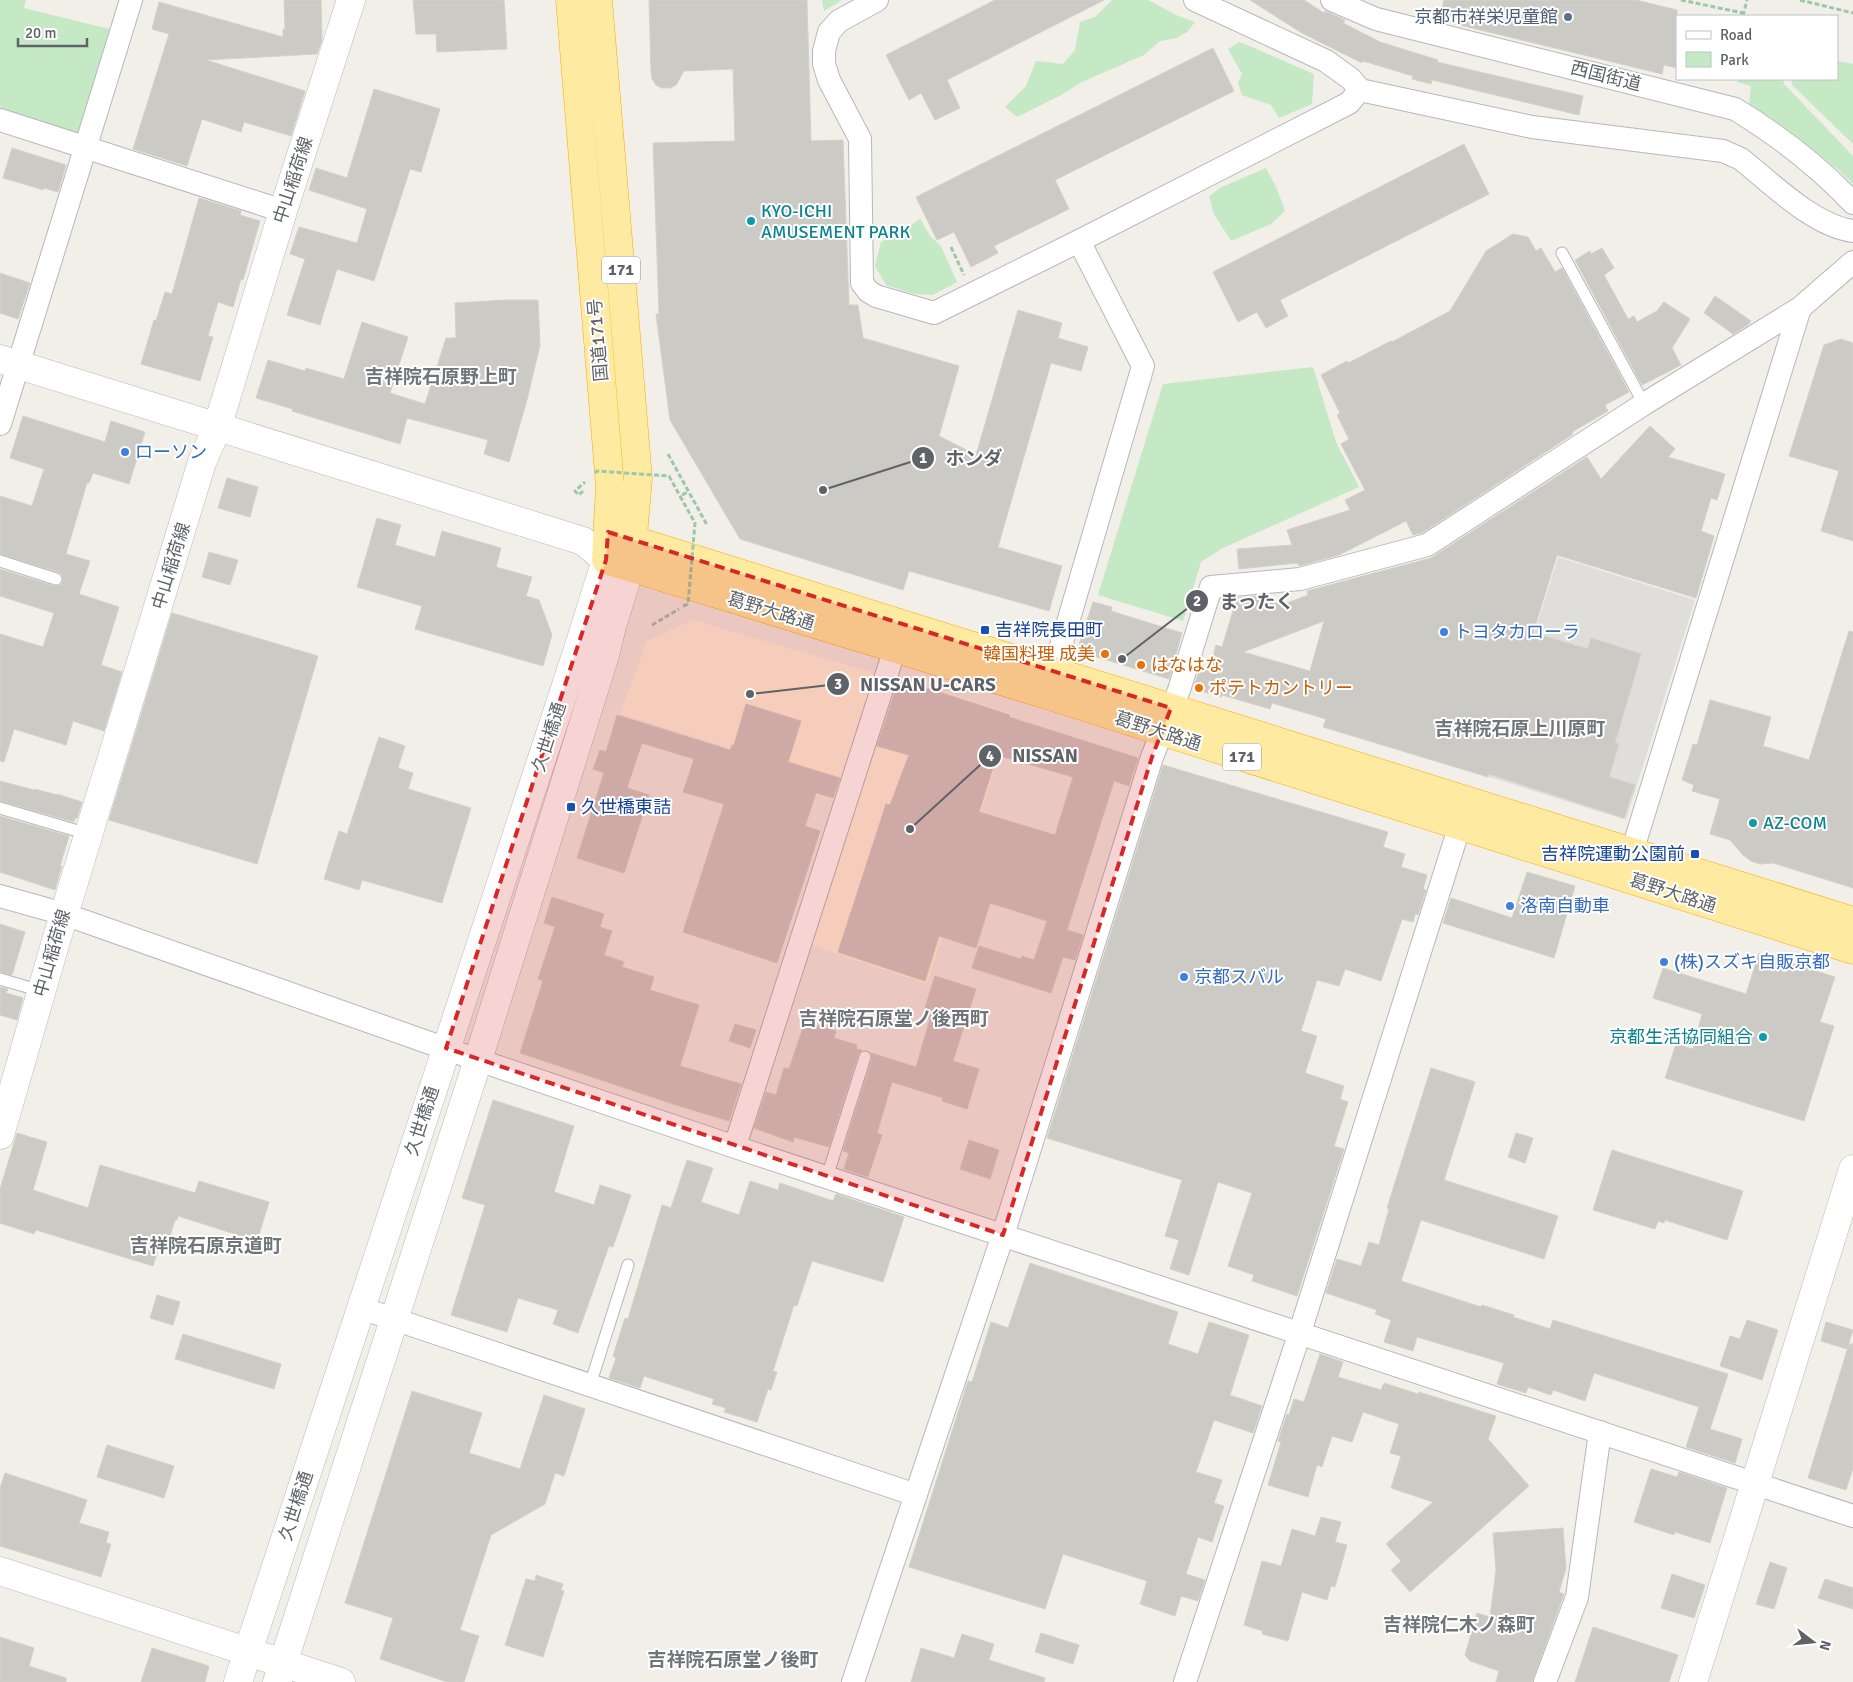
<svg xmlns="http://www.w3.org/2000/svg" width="1853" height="1682" font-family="Signika,'Noto Sans JP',sans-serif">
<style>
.commercial{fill:#fef7e0}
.industrial{fill:#e0deda}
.green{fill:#c5e8c5}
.building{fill:#cccac5;stroke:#d6d1c6;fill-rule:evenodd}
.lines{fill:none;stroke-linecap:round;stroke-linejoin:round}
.service-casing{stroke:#b5b8bc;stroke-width:13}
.minor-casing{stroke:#b5b8bc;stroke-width:24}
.tertiary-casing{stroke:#b5b8bc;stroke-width:29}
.secondary-casing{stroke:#b6babf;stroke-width:29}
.trunk-casing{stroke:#f9ab00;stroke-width:29}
.path{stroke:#9cc7a9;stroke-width:3;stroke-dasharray:5 2.5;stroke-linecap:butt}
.service{stroke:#fff;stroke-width:11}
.minor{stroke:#fff;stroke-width:22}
.tertiary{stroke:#fff;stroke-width:28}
.secondary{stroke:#fff;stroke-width:28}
.trunk{stroke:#feeaa1;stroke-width:28}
.path-bridge{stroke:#9cc7a9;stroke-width:3;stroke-dasharray:5 2.5;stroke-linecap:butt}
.marked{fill:#d62828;fill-opacity:0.2;stroke:#d62828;stroke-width:4;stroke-dasharray:10 6;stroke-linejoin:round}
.service-dot{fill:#5c6f8a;stroke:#fff;stroke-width:2}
.culture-dot{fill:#0f9aa8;stroke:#fff;stroke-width:2}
.shop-dot{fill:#3f7fe0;stroke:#fff;stroke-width:2}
.transit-dot{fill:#1a4fb4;stroke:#fff;stroke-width:2}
.food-dot{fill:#e8710a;stroke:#fff;stroke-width:2}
.labels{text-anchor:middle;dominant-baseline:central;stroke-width:4;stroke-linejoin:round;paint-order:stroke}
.shield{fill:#fff;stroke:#8f9295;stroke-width:1}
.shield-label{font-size:16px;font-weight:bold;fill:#5f6368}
.service-label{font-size:18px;fill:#4e5e75;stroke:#fff;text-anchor:end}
.street-label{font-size:18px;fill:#5f6368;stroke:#fff}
.culture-label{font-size:18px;fill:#0d838f;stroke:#fff;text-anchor:start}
.shop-label{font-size:18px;fill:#366cbe;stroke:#fff;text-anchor:start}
.transit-label{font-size:18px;fill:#164399;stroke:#fff;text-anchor:start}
.food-label{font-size:18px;fill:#c56008;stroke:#fff;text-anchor:start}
.neighbourhood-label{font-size:19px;font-weight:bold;fill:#70757a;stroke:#fff}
.leader{fill:none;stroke:#5f6368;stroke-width:2}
.callout-dot{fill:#5f6368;stroke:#fff;stroke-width:2}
.mark-label{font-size:15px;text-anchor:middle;font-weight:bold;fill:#fff}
.callout-label{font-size:19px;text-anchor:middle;font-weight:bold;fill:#5f6368;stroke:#fff;stroke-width:4;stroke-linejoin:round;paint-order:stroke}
</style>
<rect width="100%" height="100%" fill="#f1efe8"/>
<path class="commercial" d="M693 620 878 674 839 802 716 764 721 745 620 714 647 641Z
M894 676 1012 714 927 984 808 944Z"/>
<path class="industrial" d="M1558 557 1695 600 1626 820 1489 777Z"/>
<path class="green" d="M0 0H26L24 8 113 30 82 135 0 113Z
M822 0H842L824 11Z
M1112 0H1148L1176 15 1195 22 1187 32 1177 38 1160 41 1144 55 1082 82 1059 96 1017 117 1005 107 1026 86 1036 61 1063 64 1075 50 1080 22 1095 17Z
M1240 42 1314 74 1312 104 1279 118 1271 105 1242 95 1238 83 1242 74 1228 49Z
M1837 61 1853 64V144L1792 85 1791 79H1837Z
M1738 79H1783L1784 84 1853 156V184L1840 171 1749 104 1751 86 1737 82Z
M1266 168 1277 189 1285 211 1271 224 1231 241 1214 214 1209 196 1222 187Z
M920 219 930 236 941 246 957 282 933 295 914 294 886 285 875 266 881 242 896 235Z
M1313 367 1336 442 1359 487 1223 548 1201 562 1183 621 1098 595 1163 384Z"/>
<path class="building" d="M284 0H321L322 40 317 54 206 60 305 91 291 136 244 122 241 132 202 119 187 166 133 149 169 34 152 29 159 2 283 37V29H285Z
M413 0H504L507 49 437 52 436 34H416Z
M649 0H807L811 141 843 140 849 305H858L863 338 959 366 939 436 976 455 1018 310 1062 323 1058 338 1088 347 1081 371 1051 363 998 547 1062 566 1049 611 909 571 903 590 740 539 670 420 656 314H659L653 143 735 141 733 69 684 71 676 85 670 88H662L656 85 652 79 651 72Z
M995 0H1104L947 80 960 108 935 120 921 93 909 100 886 55Z
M1250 0H1304L1324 13 1325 11 1345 20 1343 23 1380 42 1438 60 1437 62 1583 96 1579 115 1432 80 1431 84 1412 79 1413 76 1363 61 1362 63 1302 33Z
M1444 0H1636L1677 10V68L1664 65 1662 74 1439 20Z
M1213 48 1234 91 1055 180 1069 209 994 246 998 253 971 267 954 232 937 240 916 197Z
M374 89 440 109 421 172 410 169 374 281 337 269 320 325 287 315 305 259 290 254 299 227 357 243 367 209 309 190 316 168 347 178Z
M1464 144 1489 194 1280 300 1288 316 1266 328 1257 312 1238 322 1213 272Z
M12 148 66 165 58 192 44 188 43 190 34 187 3 178Z
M199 198 241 211 240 215 260 221 243 280 241 279 233 307 218 302 208 336 213 337 200 381 141 364 154 320 156 321 165 292 172 294Z
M1513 234 1528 237 1536 251 1541 248 1555 272 1562 268 1629 392 1605 405 1608 411 1572 432 1573 434 1422 533 1413 535 1406 521 1339 555 1299 566 1298 563 1239 569 1237 549 1292 545 1287 530 1350 510 1345 500 1365 490 1341 444 1349 439 1337 415 1340 413 1321 375 1347 361 1348 363 1391 341 1392 342 1450 311 1486 251Z
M1602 248 1614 268 1604 275 1628 319 1634 316 1637 322 1657 311 1664 302 1690 319 1672 348 1681 365 1642 385 1575 260 1590 251 1591 254Z
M0 273 30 283 18 319 0 313Z
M1715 296 1751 321 1749 324 1733 334 1704 313Z
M507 300H538L540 345 527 400 509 462 484 454 488 440 407 418 400 444 292 411 293 409 256 398 268 360 305 371 306 368 344 379 362 322 408 337 390 393 425 404 446 338H456L455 303Z
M1841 339 1853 343V541L1821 531 1839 471 1789 456 1824 345Z
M23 416 105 442 111 421 145 432 129 484 93 473 89 483H87L66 554 90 561 79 594 119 607 101 665 122 672 104 731 73 721 66 745 14 729 4 762 0 761V634L43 647 54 613 0 596V569L54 586 61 585 63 581 62 574 58 572 0 554V496L32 506 44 469 10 458Z
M1650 426 1675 449 1668 457 1725 474 1717 500 1711 498 1701 531 1714 536 1696 598 1557 555 1533 633 1588 649 1591 638 1641 654 1615 743 1619 744 1609 777 1635 785 1624 818 1489 774 1488 777 1323 727 1326 719 1272 703 1270 709 1222 695V697L1193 689 1201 665 1210 668 1216 645 1222 647 1237 598 1254 596 1282 605 1308 595 1307 591 1431 558 1587 457 1601 479ZM1324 621 1310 671 1243 652Z
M227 478 258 487 250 517 218 508Z
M377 518 401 525 395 545 435 557 442 531 501 548 496 567 532 577 526 596 539 600 552 635 543 666 415 629 422 606 357 587Z
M209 552 238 560 230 585 202 577Z
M1093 602 1112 607 1111 611 1182 633 1169 679 1077 651Z
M172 613 318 656 257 864 109 820Z
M1849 631 1853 632V888L1773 863 1760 864 1751 861 1743 855 1730 840 1710 834 1720 799 1692 791 1694 785 1682 780 1693 744 1697 745 1710 700 1771 717 1763 746 1809 760Z
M899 679 1010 715 1009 717 1138 758 1129 786 1114 781 1067 930 1083 935 1075 960 1063 957 1051 993 972 968 979 946 1021 959 1022 956 1034 960 1047 921 990 903 976 948 939 936 925 981 838 952 886 804 890 805 909 755 877 746ZM997 755 1073 777 1055 835 979 812Z
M746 704 801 721 788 762 840 778 833 798 816 793 805 826 820 831 777 963 683 932 724 804 683 792 694 759 642 743 627 788 649 795 624 873 577 858 604 773 593 769 600 750 606 752 617 715 730 750 732 745H734Z
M379 737 405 746 398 768 413 773 408 789 471 808 442 903 362 880 359 890 324 879 339 831 347 834Z
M1163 765 1388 832 1383 847 1405 854 1401 867 1427 875 1423 889 1426 890 1418 915 1415 914 1413 922 1402 919 1381 981 1345 969 1339 986 1317 980 1301 1031 1317 1036 1305 1073 1344 1086 1340 1099 1348 1102 1334 1146 1344 1149 1297 1296 1252 1281 1254 1275 1228 1266 1252 1193 1218 1182 1189 1275 1170 1269 1179 1240 1165 1236 1182 1180 1047 1138Z
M0 781 34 790 35 789 57 795V794L82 802 77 818H75L74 822 0 801Z
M0 816 69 836 60 866H62L55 890 0 872Z
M1527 872 1575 886 1554 958 1443 923 1451 898 1512 918Z
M552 897 604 914 600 927 612 931 604 955 624 962 622 967 654 977 650 990 699 1005 680 1066 741 1084 729 1121 676 1105 520 1053 543 981 538 979 555 927 544 923Z
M0 924 25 932 12 975 0 972Z
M1759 953 1835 977 1820 1022 1834 1026 1804 1121 1665 1078 1676 1044 1693 1049 1702 1014 1653 998 1663 968 1746 994Z
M935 976 976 989 953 1061 979 1069 967 1109 942 1101 943 1098 892 1082 877 1133 882 1135 868 1177 844 1169 849 1153 843 1151 872 1059 871 1053 916 1067 930 1019 922 1017Z
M0 987 8 989 6 993 23 998 17 1020 0 1015Z
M805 1022 836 1031 834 1038 857 1045 856 1049 862 1050 858 1055 829 1147 794 1137 793 1142 754 1128 766 1092 776 1095 784 1068 789 1069Z
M735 1024 756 1030 750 1048 729 1041Z
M1431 1068 1475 1082 1444 1180 1558 1216 1544 1259 1421 1220 1401 1281 1481 1307 1482 1305 1514 1315 1513 1317 1550 1329 1553 1320 1728 1374 1710 1429 1742 1439 1735 1463 1686 1447 1699 1407 1594 1373 1585 1401 1553 1390 1551 1395 1528 1387 1526 1393 1497 1384 1504 1363 1417 1337 1413 1351 1384 1342 1391 1320 1375 1314 1377 1310 1326 1293 1337 1259 1361 1266 1369 1242 1379 1245 1389 1209 1387 1208Z
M493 1100 574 1126 554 1192 594 1205 600 1185 631 1195 613 1247 609 1246 578 1333 553 1324 558 1310 518 1298 507 1332 451 1315 485 1205 462 1198Z
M17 1133 47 1142 33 1190 88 1208 100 1165 195 1193 199 1181 269 1202 257 1241 178 1216 177 1220H175L166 1249 159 1247 153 1266 36 1230 34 1234 0 1223V1189Z
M1516 1133 1533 1138 1525 1163 1508 1157Z
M969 1140 999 1150 990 1179 960 1169Z
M1612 1150 1743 1191 1727 1240 1665 1220 1664 1223 1658 1221 1655 1229 1593 1210Z
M687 1160 713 1168 701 1202 739 1215 750 1181 778 1190 780 1183 833 1201 836 1194 904 1217 883 1282 812 1261 797 1306 794 1305 773 1371 777 1372 771 1390 768 1389 757 1422 724 1412 726 1408 712 1404 714 1399 644 1376 640 1388 609 1378 616 1358 613 1356 625 1318 628 1319 662 1205 671 1208Z
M1030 1263 1178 1312 1168 1344 1198 1354 1209 1322 1249 1335 1230 1395 1262 1406 1253 1433 1214 1420 1196 1472 1222 1480 1214 1503 1224 1506 1212 1542 1198 1537 1186 1574 1205 1580 1198 1601 1181 1596 1175 1616 1140 1604 1147 1581 1063 1554 1045 1609 909 1567 968 1381 972 1382 991 1322 1008 1328Z
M157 1295 180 1302 173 1325 150 1318Z
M1747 1320 1778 1330 1762 1380 1720 1366 1730 1336 1740 1339Z
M1826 1322 1853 1330 1847 1349 1821 1341Z
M183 1334 281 1364 274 1389 175 1359Z
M1849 1344H1853V1468L1846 1490 1808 1478Z
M1320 1354 1343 1362 1338 1377 1381 1390 1384 1383 1418 1394 1419 1392 1496 1416 1488 1439 1529 1486 1410 1592 1391 1570 1401 1561 1386 1544 1433 1502 1391 1488 1401 1456 1390 1453 1399 1424 1363 1412 1352 1442 1332 1436 1322 1467 1317 1465 1308 1497 1268 1485 1281 1442 1278 1441 1287 1414 1289 1415 1294 1399 1304 1402Z
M412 1391 482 1413 469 1453 520 1469 544 1395 585 1409 564 1476 555 1473 545 1504 491 1535 460 1630 479 1636 464 1682H447L380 1659 393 1618 345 1603Z
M107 1445 174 1466 164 1498 97 1477Z
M1651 1469 1677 1477 1679 1472 1727 1488 1710 1543 1675 1532 1674 1535 1634 1522Z
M5 1473 87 1500 79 1523 109 1532 106 1543 111 1544 101 1577 0 1546V1488Z
M1321 1517 1341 1522 1335 1542 1347 1545 1335 1587 1331 1586 1327 1600 1302 1592 1288 1641 1262 1634 1263 1631 1244 1625 1262 1561 1281 1566 1292 1529 1315 1536Z
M1563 1528 1566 1568 1559 1592 1564 1594 1532 1682H1496L1499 1671 1470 1661 1465 1655 1477 1613 1490 1617 1496 1570 1493 1533Z
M1770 1562 1787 1568 1774 1609 1756 1604Z
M1672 1574 1705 1585 1694 1618 1661 1608Z
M536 1575 563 1584 561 1590 564 1591 543 1657 505 1645 526 1579 535 1581Z
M1825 1579 1853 1588V1609L1818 1598Z
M1593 1627 1678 1655 1669 1682H1575Z
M1041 1633 1079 1645 1073 1664 1035 1652Z
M962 1634 994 1644 989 1660 1045 1678 1044 1682H911L921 1648 954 1658Z
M0 1637 34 1648 29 1666 66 1678V1682H0Z
M152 1648 209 1666 205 1682H141Z"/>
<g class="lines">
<defs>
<path id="service" d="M1562 253 1644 404
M0 561 56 579
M0 808 88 834
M0 979 41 991
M827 1177 865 1057
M590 1385 628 1265"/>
<path id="minor" d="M877 0 839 21 829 32 824 51V64L829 80 860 139 862 283 868 291 876 296 934 313 1079 241 1349 103 1360 90
M1195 0 1326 61 1351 79 1360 90 1532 127 1723 151 1741 159C1772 184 1814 226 1853 231
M1332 0 1376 19 1735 109C1776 134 1820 168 1853 203
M0 120 283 211
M0 424 131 0
M1049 687 1143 366 1079 241
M1627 868 1800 308
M0 896 64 914 478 1060 753 1153 1853 1516
M735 1146 900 633
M361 1308 916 1495
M853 1682 1003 1235 1152 757 1179 690 1211 587 1300 579 1427 545 1644 404 1800 308 1853 262
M1185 1682 1300 1332 1465 809
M1545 1682 1577 1597 1600 1432"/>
<path id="tertiary" d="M0 359 583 541 606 560 579 646 238 1682
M0 1571 341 1682
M277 1682 478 1060 605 655 612 626 630 568
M1693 1682 1853 1169"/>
<path id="secondary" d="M0 1135 56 941 202 462 217 428 283 211 351 0"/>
<path id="trunk" d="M570 0 610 486 606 560 1047 695 1853 950
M598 0 638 479 631 557
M608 532 1853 921"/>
</defs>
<use href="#service" class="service-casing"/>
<use href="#minor" class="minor-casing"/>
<use href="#tertiary" class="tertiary-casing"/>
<use href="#secondary" class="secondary-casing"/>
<use href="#trunk" class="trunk-casing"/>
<path class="path" d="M1681 0 1743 13
M1800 0 1853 13
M1743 16 1747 0
M951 247 964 275
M668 454 707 525
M583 491 579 495 575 491 585 482
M652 625 679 609"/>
<use href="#service" class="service"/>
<use href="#minor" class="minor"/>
<use href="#tertiary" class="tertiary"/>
<use href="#secondary" class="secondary"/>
<use href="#trunk" class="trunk"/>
<path class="path-bridge" d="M595 473 597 471 669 476 680 496
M683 606 688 604 695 523 680 496 688 492"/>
</g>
<path class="marked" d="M608 532 1171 708 1152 757 1003 1235 446 1048 606 560Z"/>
<circle class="service-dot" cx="1568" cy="17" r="5"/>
<g class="culture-dot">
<circle cx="751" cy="221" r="5"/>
<circle cx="1753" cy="823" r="5"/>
<circle cx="1763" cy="1037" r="5"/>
</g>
<g class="shop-dot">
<circle cx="125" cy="452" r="5"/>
<circle cx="1444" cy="632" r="5"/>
<circle cx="1510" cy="906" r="5"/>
<circle cx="1664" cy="962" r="5"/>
<circle cx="1184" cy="977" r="5"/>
</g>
<g class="transit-dot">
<rect x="980" y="625" width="10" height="10" rx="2.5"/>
<rect x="566" y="802" width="10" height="10" rx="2.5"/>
<rect x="1690" y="849" width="10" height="10" rx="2.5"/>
</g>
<g class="food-dot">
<circle cx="1105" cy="654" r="5"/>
<circle cx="1141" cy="665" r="5"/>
<circle cx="1199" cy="688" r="5"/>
</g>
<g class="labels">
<g class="shield">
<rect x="602" y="256.5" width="38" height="27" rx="4"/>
<rect x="1223" y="743.5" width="38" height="27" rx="4"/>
</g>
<g class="shield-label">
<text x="621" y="270">171</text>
<text x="1242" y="757">171</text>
</g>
<g class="service-label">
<text x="1558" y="17">京都市祥栄児童館</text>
</g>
<g class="street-label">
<text transform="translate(1606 76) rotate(14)">西国街道</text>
<text transform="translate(293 180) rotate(-72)">中山稲荷線</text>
<text transform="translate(598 340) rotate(-95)">国道171号</text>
<text transform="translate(171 566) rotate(-73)">中山稲荷線</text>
<text transform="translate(771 611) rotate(17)">葛野大路通</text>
<text transform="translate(1158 731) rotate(18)">葛野大路通</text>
<text transform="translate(549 737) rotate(-72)">久世橋通</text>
<text transform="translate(1673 893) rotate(18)">葛野大路通</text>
<text transform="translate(52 953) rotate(-74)">中山稲荷線</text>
<text transform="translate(422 1121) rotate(-72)">久世橋通</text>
<text transform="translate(296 1506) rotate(-72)">久世橋通</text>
</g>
<g class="culture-label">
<text x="761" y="211">KYO-ICHI<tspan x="761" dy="21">AMUSEMENT PARK</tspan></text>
<text x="1763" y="823">AZ-COM</text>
<text x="1753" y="1037" text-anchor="end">京都生活協同組合</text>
</g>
<g class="shop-label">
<text x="135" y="452">ローソン</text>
<text x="1454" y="632">トヨタカローラ</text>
<text x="1520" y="906">洛南自動車</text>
<text x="1674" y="962">(株)スズキ自販京都</text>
<text x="1194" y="977">京都スバル</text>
</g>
<g class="transit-label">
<text x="995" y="630">吉祥院長田町</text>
<text x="581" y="807">久世橋東詰</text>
<text x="1685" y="854" text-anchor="end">吉祥院運動公園前</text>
</g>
<g class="food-label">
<text x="1095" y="654" text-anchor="end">韓国料理 成美</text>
<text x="1151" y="665">はなはな</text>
<text x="1209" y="688">ポテトカントリー</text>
</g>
<g class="neighbourhood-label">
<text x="441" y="377">吉祥院石原野上町</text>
<text x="1520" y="729">吉祥院石原上川原町</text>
<text x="894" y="1019">吉祥院石原堂ノ後西町</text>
<text x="206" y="1246">吉祥院石原京道町</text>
<text x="1459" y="1625">吉祥院仁木ノ森町</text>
<text x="733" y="1660">吉祥院石原堂ノ後町</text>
</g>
</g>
<path class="leader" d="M823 490L923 458M1122 659L1197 601M750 694L838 684M910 829L990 756"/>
<g class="callout-dot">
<circle cx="823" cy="490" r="5"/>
<circle cx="1122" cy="659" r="5"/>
<circle cx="750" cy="694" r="5"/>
<circle cx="910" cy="829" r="5"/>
<circle cx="923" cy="458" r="12"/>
<circle cx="1197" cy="601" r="12"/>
<circle cx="838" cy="684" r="12"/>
<circle cx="990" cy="756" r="12"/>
</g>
<g class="mark-label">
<text x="923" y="463">1</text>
<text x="1197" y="606">2</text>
<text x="838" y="689">3</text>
<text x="990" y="761">4</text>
</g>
<g class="callout-label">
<text x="974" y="465">ホンダ</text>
<text x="1257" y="608">まったく</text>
<text x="928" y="691">NISSAN U-CARS</text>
<text x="1045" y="762">NISSAN</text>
</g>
<rect x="1676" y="15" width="162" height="65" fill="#ffffff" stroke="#bfc1c3"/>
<rect x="1686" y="31" width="25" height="8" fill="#ffffff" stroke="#bfc1c3"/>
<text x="1720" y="40" font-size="15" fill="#5f6368">Road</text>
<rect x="1686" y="52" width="25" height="15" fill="#c5e8c5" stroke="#bfc1c3"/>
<text x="1720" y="65" font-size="15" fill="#5f6368">Park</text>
<g transform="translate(1813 1642) rotate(106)" stroke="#ffffff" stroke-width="4" paint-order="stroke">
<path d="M0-4L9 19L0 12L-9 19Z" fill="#5f6368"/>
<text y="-8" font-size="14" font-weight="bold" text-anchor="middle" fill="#5f6368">N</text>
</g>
<path d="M18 38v8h69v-8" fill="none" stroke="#5f6368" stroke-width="2.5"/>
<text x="25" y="38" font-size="15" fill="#5f6368" stroke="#ffffff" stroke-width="4" paint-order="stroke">20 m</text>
</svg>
